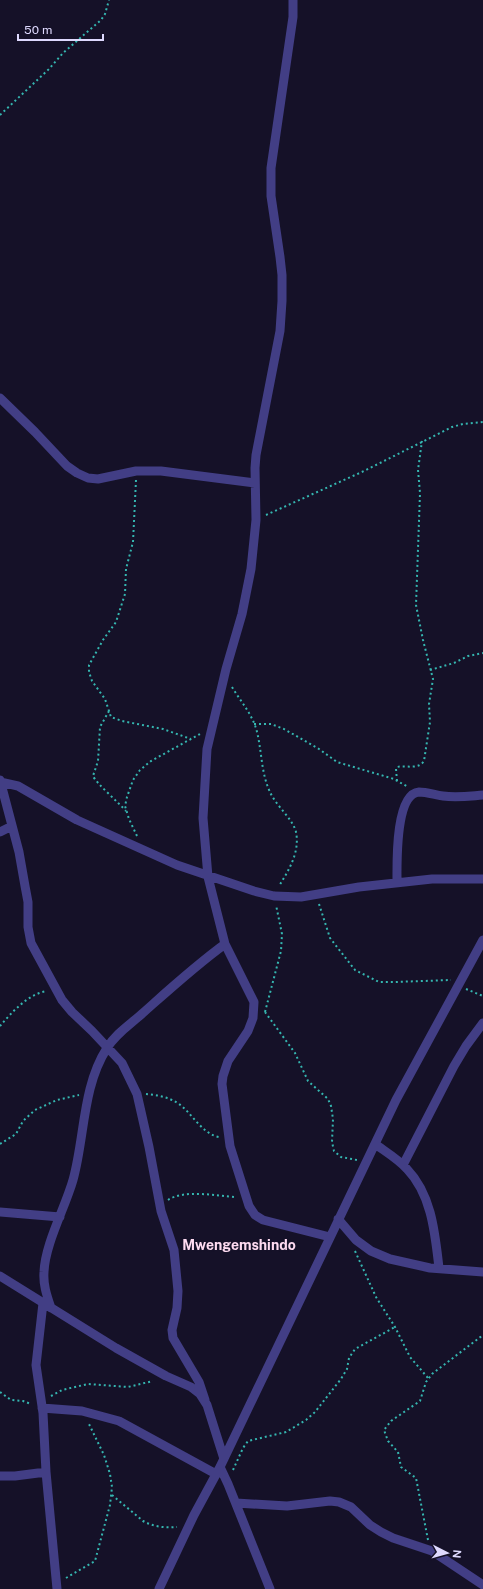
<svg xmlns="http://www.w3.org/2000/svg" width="483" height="1589" font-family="'Public Sans',sans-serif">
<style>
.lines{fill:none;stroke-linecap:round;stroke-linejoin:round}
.path{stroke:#35b6b0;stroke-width:2;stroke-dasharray:2 3;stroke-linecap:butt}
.minor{stroke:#423e85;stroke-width:9}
.labels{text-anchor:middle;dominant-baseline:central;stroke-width:4;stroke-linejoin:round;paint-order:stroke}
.quarter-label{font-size:14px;font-weight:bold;fill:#fedbf1;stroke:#151128}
</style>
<rect width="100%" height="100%" fill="#151128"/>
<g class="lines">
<path class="path" d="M0 115 49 69 63 53 101 20 105 14 109 0
M136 480 133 542 126 569 125 594 116 622 103 640 89 665V672L92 681 105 699 111 717 122 721 163 729 191 739
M266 515 364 471 452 427 463 424 483 422
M430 670 454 663 468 656 483 653
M232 687C241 702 253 715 257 732 262 752 261 773 270 792 276 806 293 819 296 832 300 852 289 870 279 886
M109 711 100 727 98 761 93 776C96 783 119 803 126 811
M254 724H271L284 729 319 749 337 762 394 779 408 787
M397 781 396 769 397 767C407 765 418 770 424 761L430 722 429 704 433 679 423 640 416 605 420 493 418 470 422 441
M137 836 129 819 125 806 127 797 133 780 140 770 151 761 200 734
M319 904 330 938 355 970 379 982H395L451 980
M466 989 483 996
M265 1012 281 951 282 934 276 905
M265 1012 295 1053 308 1081 328 1099 331 1106 333 1119 332 1142 334 1151 341 1157 357 1160
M0 1026C12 1012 28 994 47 991
M146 1094C157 1095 169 1097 179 1104 192 1113 202 1134 219 1137
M0 1144 16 1134 23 1121 35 1110 57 1100 79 1095
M168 1200C185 1189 216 1196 236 1197
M355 1251 376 1297 395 1327 410 1357 428 1378
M0 1392 11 1400 23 1401 31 1404
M51 1396 62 1390 88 1384 128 1387 153 1381
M233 1470 243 1448 248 1441 286 1432 306 1420 315 1412 341 1379 347 1369 349 1358 355 1349 395 1327
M112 1495 143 1521C154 1527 165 1528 177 1527
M428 1540 416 1478 401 1467 398 1452 388 1441 384 1430 391 1421 420 1401 426 1382 432 1374 483 1335
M66 1578 95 1561 110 1505 112 1487 110 1474 104 1455 89 1424"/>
<path class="minor" d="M293 0V17L271 168V196L280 257 282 275V301L280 331 256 455 255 468 256 520 251 569 242 614 226 669 207 749 203 818 208 877 225 944 254 1002 253 1018 248 1031 228 1061 223 1076 222 1084 230 1146 249 1206 255 1215 263 1220 330 1237
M0 398 35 432 67 466 77 473 88 478 98 479 136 471H161L255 483
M0 780 19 852 25 886 28 902V927L31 943 62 1000 72 1012 92 1031 122 1063 137 1094 149 1147 161 1211 174 1250 178 1291 177 1308 172 1330 173 1338 199 1382 205 1400
M0 782 18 786 77 820 177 865 254 891 274 896 301 897 359 887 432 879H483
M0 832 12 826
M397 882C397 865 395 794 419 792 427 792 435 795 443 796 457 798 470 796 483 795
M375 1144C386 1152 398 1159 407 1169 432 1195 435 1234 439 1268
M403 1165 454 1066 466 1046 483 1023
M0 1212 60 1217
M338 1219 356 1240 371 1251 390 1259 430 1268 483 1272
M0 1276 116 1348 166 1376 191 1387 200 1394 207 1405 224 1459
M43 1303 36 1365 43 1413 46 1472 57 1589
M51 1308C47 1296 43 1285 44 1272 45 1244 65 1208 73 1180 85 1137 82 1087 107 1048 116 1033 131 1024 144 1012 171 988 195 966 225 944
M42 1408 82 1411 119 1421 216 1474
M220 1467 228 1484 270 1589
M0 1476H15L46 1472
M236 1503 287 1506 330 1501 339 1502 351 1507 370 1525 381 1532 393 1538 432 1551 483 1585
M159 1589 194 1515 220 1467 396 1100 483 940"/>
</g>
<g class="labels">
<g class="quarter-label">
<text x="239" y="1245">Mwengemshindo</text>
</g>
</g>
<g transform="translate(447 1553) rotate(96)" stroke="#151128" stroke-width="3" paint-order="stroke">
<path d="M0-3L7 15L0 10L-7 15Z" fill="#ded9fe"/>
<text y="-6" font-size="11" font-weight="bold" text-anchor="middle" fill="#ded9fe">N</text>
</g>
<path d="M18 34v6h85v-6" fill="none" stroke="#ded9fe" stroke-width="2"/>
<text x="24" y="34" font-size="12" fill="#ded9fe" stroke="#151128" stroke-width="3" paint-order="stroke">50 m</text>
</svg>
